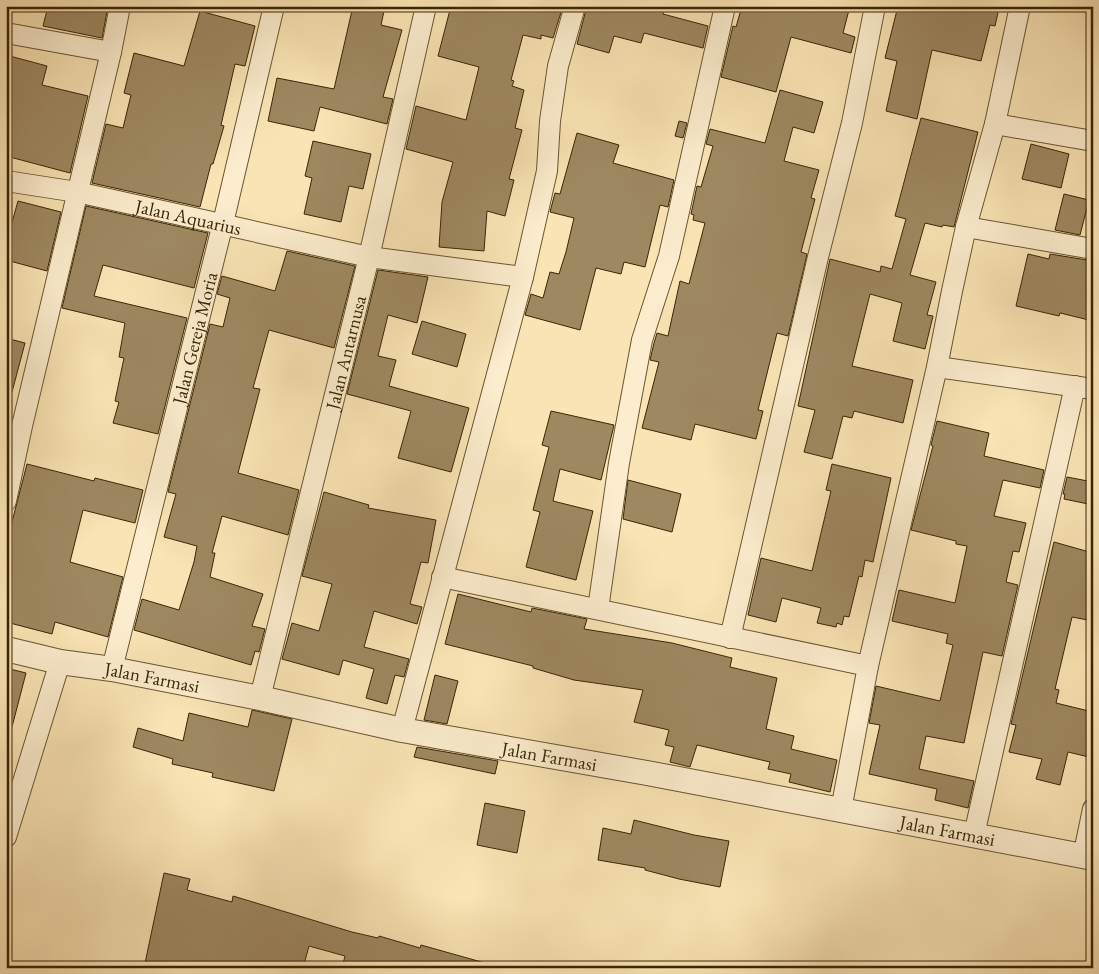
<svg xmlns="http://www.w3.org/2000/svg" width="1099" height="974" font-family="'EB Garamond',serif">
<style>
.building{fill:#9e8860;stroke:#3a2506}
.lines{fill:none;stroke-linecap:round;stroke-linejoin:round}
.minor-casing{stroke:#6a5531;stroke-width:22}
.tertiary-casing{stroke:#6a5531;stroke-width:26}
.minor{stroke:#fcedce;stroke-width:20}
.tertiary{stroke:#fcedce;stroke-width:24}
.labels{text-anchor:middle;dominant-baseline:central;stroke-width:4.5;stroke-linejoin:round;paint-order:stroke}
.street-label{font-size:19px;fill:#3a2506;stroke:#fcedce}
</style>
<rect width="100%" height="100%" fill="#fae4b3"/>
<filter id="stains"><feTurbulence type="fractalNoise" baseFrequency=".004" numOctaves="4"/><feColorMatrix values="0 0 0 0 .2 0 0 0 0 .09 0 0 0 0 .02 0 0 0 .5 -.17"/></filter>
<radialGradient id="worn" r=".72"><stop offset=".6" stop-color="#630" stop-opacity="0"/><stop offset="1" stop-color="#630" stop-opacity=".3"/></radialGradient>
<path class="building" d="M48 6H108L102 38 43 26Z
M353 6 384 11 381 25 402 30 383 97 393 99 387 124 320 107 314 131 268 121 277 78 334 89Z
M451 6H563L553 38 541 35V39L523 35 511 80 514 81 512 86 524 90 515 128 522 130 509 179 514 180 505 216 487 211 484 251 439 247 442 202 453 162 406 149 416 106 466 120 479 67 438 56Z
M587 6H665L663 14 708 26 703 48 644 33 641 43 614 36 609 53 577 44Z
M742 6H850L843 33 855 37 851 53 791 37 776 92 721 77 733 26 736 27Z
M898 6H990L999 8 995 26 990 25 981 61 932 50 917 119 886 111 897 61 885 58Z
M200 11 255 26 245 66 235 64 221 125 224 126 213 164H211L200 207 92 183 106 124 123 128 131 95 124 93 134 53 184 66Z
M6 55 47 66 42 85 88 96 70 173 6 156Z
M780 90 823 102 814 133 793 127 784 161 819 170 811 198 815 199 801 252 807 254 788 336 777 333 758 410 763 411 756 439 695 424 691 440 642 428 659 362 650 360 654 343 657 333 668 336 680 281 689 284 705 223 693 220 694 215 691 214 697 186 701 187 713 146 706 144 710 129 765 143Z
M921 118 978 132 954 227 943 225 942 227 925 223 910 275 936 282 927 315 933 316 925 349 893 341 902 303 870 294 852 366 913 380 903 423 854 411 852 418 843 416 832 459 804 452 815 410 798 406 830 259 880 272 881 266 892 269 906 219 895 216Z
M679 121 687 123 683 138 675 136Z
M577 133 619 145 613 163 674 180 668 207 660 205 645 267 624 262 621 274 596 268 580 330 525 315 531 294 543 298 550 272 559 274 566 252 574 218 550 212 555 193 560 194Z
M313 141 371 154 363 189 349 186 341 222 304 214 312 178 305 176Z
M1031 144 1069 154 1061 188 1022 179Z
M1064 194 1089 200 1080 235 1055 230Z
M18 201 61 212 47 271 6 260V244Z
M86 206 208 233 194 288 103 265 94 296 187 318 158 434 113 423 119 402 115 401 124 358 119 357 125 323 62 308Z
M287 251 355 266 334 348 269 330 253 388 260 389 238 473 299 490 288 535 222 516 212 553H215L210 577 263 594 252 626 265 629 259 652 255 651 251 665 134 630 142 599 179 610 194 562 197 546 164 537 176 494 168 492 210 324 223 327 230 298 217 294 222 276 275 291Z
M1028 254 1049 259 1050 254 1093 261V321L1060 313 1059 316 1016 306Z
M378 270 428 277 417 323 388 315 378 356 396 360 389 386 469 408 451 472 398 458 411 411 347 394Z
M422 321 466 334 457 367 412 354Z
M6 338 25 343 12 392 6 391Z
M551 411 614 425 601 480 560 469 553 501 593 511 576 580 526 567 540 512 533 510 549 447 542 445Z
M937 421 989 433 984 456 1044 470 1040 488 1003 480 994 516 1026 523 1019 552 1013 551 1006 582 1018 585 1002 656 983 652 964 743 926 736 919 769 974 781 968 808 935 800 937 789 869 774 880 725 869 723 876 686 940 701 953 645 946 643 948 634 892 621 899 590 955 603 967 546 956 544V541L911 530 933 446 931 445Z
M27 464 94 481 95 478 143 490 135 523 83 510 70 562 123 577 108 637 55 622 52 634 6 622V545Z
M832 464 891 478 873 562 865 560 862 577 859 576 849 617 844 616 842 625 837 623 836 627 817 623 821 608 782 598 776 622 748 615 761 558 812 571 831 491 826 490Z
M1067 477 1093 482V505L1064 499 1065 494H1063Z
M628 480 681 494 672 532 623 519Z
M324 492 369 505 368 508 436 520 428 563 421 562 410 604 422 607 417 624 374 611 364 647 409 659 404 677 395 675 387 704 366 698 374 669 343 660 339 675 282 659 292 623 319 631 332 584 302 576Z
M1054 542 1093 553V621L1072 617 1055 689 1059 690 1056 703 1093 712V758L1068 752 1060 785 1036 779 1042 759 1009 752 1016 725 1011 724Z
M458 594 531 612 532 608 587 619 584 629 672 643 732 658 730 667 777 678 766 729 794 736 791 749 837 760 830 792 789 782 791 774 768 769 770 762 697 745 690 767 670 762 674 747 665 745 669 730 634 722 643 690 574 680 533 668V666L445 644Z
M6 668 26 673 12 727H6Z
M435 675 458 681 447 724 424 720Z
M252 710 292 719 274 791 212 777 213 773 172 764 173 759 133 747 138 728 183 741 189 713 248 727Z
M417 747 498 761 495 774 414 757Z
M485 803 525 811 517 853 477 845Z
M634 820 694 835 729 841 720 887 679 879 645 870V868L598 860 603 828 631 834Z
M164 873 190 879 187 890 232 902 233 896 352 932 378 938 379 936 420 948 421 945 485 963V968H342L345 956 309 946 303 968H144Z"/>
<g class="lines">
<defs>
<g id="minor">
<path d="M6 33 111 52 120 6"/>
<path d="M995 124 1093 141"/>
<path id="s1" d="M6 181 77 192 369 257 523 277"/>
<path d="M966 227 1093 249"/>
<path d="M937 367 1093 389"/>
<path d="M6 501 22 426 111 52"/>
<path d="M442 577 868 666"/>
<path d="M598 609 619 463 642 340 669 256 725 6"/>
<path d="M730 638 818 257 852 123 875 6"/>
<path id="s2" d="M112 669 223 223 274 6"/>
<path id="s3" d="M260 698 369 257 426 6"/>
<path d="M402 730 523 277 547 171 550 121 558 66 575 6"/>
<path d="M841 810 868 666 937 367 952 291 966 227 995 124 1020 6"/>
<path d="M974 835 1075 386"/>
<path d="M6 837 60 662"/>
<path d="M1083 857 1093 809"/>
</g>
<g id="tertiary">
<path id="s4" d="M6 649 60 662 112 669 260 698 402 730 647 773 1093 858"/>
</g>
</defs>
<use href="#minor" class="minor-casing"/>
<use href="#tertiary" class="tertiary-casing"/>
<use href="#minor" class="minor"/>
<use href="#tertiary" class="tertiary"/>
</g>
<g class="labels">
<g class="street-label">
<text stroke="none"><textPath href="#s1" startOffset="186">Jalan Aquarius</textPath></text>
<text stroke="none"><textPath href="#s2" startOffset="341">Jalan Gereja Moria</textPath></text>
<text stroke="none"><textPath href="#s3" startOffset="356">Jalan Antarnusa</textPath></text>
<text stroke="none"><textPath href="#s4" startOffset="149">Jalan Farmasi</textPath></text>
<text stroke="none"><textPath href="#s4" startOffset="554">Jalan Farmasi</textPath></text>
<text stroke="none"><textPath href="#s4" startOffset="959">Jalan Farmasi</textPath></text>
</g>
</g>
<rect width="1099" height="974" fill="none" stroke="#fae4b3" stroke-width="25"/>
<rect x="8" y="8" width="1084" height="959" fill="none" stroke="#3a2506" stroke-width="2.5"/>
<rect x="12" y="12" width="1074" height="949" fill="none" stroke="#3a2506"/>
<rect width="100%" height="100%" filter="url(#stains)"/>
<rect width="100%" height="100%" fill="url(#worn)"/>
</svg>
